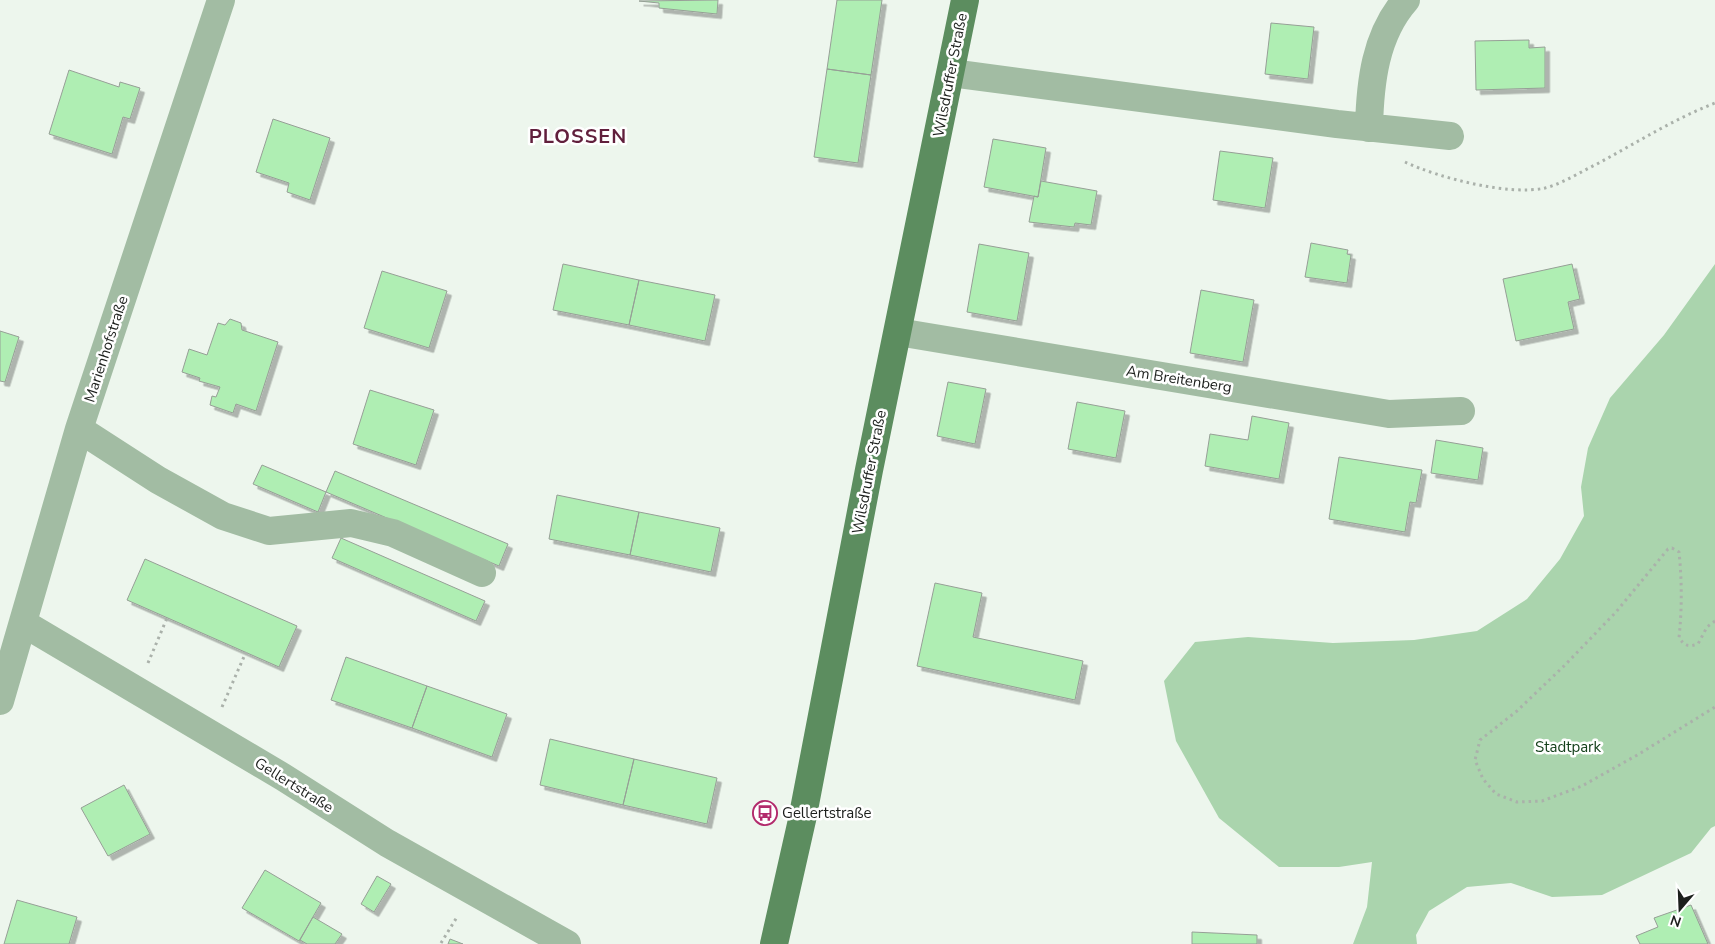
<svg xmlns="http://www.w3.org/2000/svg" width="1715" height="944" font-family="'Nunito Sans',sans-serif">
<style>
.green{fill:#aad4ad}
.building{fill:#afeeb3;stroke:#969f96;filter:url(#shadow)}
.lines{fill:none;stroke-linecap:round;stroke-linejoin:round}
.path{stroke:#aab1aa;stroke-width:3;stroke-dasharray:2.5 4;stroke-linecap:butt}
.minor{stroke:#a2bca3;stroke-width:28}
.major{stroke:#5c8d5f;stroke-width:28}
.labels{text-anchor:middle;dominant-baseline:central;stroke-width:5;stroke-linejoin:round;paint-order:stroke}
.street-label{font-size:15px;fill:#1c1f1c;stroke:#fff}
.park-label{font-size:15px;fill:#14401b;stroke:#fff}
.poi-label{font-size:15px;fill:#1c1f1c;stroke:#fff;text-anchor:start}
.district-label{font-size:20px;font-weight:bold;letter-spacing:1px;fill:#611f3c;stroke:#fff}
</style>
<defs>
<filter id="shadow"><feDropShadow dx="4.5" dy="4.5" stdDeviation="0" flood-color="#0004"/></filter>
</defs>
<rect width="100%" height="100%" fill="#edf6ed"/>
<path class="green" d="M1715 264V826L1711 828 1691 853 1602 895 1552 897 1511 883 1467 887 1429 911 1416 935 1417 944H1353L1367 907 1372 862 1339 867H1279L1219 818 1176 741 1164 681 1195 642 1248 637 1333 643 1414 640 1477 631 1527 599 1560 559 1584 516 1581 487 1588 448 1610 398 1664 335Z"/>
<path class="building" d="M718 0 717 14 659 8V3L639 1Z
M837 0H882L871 75 827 69Z
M1271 23 1314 27 1308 79 1265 74Z
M1529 40V48L1545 47V88L1476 90 1475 41Z
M827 69 871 75 858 163 814 157Z
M69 70 119 87 120 82 140 88 130 119 123 117 112 154 49 134Z
M273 119 330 138 310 200 287 192 289 183 256 172Z
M993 139 1046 148 1038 197 984 187Z
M1220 151 1273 158 1265 208 1213 200Z
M1041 181 1097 191 1091 225 1075 223 1074 227 1029 222 1034 196 1038 197Z
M1311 243 1348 250 1347 254 1351 255 1347 283 1305 277Z
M979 244 1029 253 1017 321 967 312Z
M563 264 639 280 629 325 553 310Z
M1572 264 1580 299 1568 302 1574 329 1516 341 1503 279Z
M382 271 447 291 429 348 364 328Z
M639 280 715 295 705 341 629 325Z
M1201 290 1254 300 1243 362 1190 353Z
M230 319 241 323 242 330 278 342 256 411 236 404 233 413 210 405 212 396 216 397 220 387 199 381 200 378 182 372 189 349 207 355 218 323 225 325Z
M0 331 19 337 5 382 0 381Z
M948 382 986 389 975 444 937 436Z
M370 390 434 410 416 465 353 444Z
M1077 402 1125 411 1116 458 1068 449Z
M1252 416 1289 423 1279 479 1205 466 1210 434 1248 440Z
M1436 440 1483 448 1478 480 1431 473Z
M1339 457 1422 470 1416 503 1410 502 1405 532 1329 519Z
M262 465 326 492 318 512 253 484Z
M335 471 508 544 499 566 326 492Z
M557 495 639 512 630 555 549 539Z
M639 512 720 528 711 572 630 555Z
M341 538 485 601 476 621 332 558Z
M145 559 297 626 279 667 127 600Z
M935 583 982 593 973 637 1083 661 1075 700 917 666Z
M346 657 427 686 412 728 331 700Z
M427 686 507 714 492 757 412 728Z
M550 739 634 759 623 805 540 785Z
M634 759 717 778 707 824 623 805Z
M124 785 150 834 108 856 81 808Z
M265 870 321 903 299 941 242 908Z
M377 876 391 884 374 912 361 904Z
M17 900 77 917 69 944H4Z
M1691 905 1708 944H1640L1636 936 1658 927 1654 918Z
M313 917 342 934 335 944H307L300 940Z
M1192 932 1257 935V944H1192Z
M450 939 463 944H448Z"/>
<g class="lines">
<path class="path" d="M1405 162C1439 178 1509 196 1545 188 1564 183 1580 172 1597 164 1636 143 1674 119 1715 103
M1715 621 1707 627 1698 644C1688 647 1685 646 1679 638 1682 609 1682 581 1679 552L1672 548 1668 549 1616 612 1565 665 1517 711 1480 740 1475 760 1483 779 1496 794 1517 802 1542 801 1582 786 1639 754 1715 707
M148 663 167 618
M222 707 246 652
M441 943 457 917"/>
<path class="minor" d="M951 73 1337 124 1450 136
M1369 128C1370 83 1375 35 1406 0
M898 332 1389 414 1461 411
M79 429 158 480 223 516 269 531 351 523 393 533 482 573
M23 623 283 777 387 843 567 944
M0 701 79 429 221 0"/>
<path class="major" d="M774 944 802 820 869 470 965 0"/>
</g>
<defs>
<symbol id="bus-ring" viewBox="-11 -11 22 22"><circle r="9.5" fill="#fff" stroke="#b22a6c" stroke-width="1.5"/><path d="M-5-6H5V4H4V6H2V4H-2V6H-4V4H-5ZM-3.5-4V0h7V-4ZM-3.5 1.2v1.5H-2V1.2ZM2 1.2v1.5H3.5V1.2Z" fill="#b22a6c"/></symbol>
</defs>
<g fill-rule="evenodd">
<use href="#bus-ring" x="751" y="799" width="28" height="28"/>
</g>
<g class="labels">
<g class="street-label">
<text transform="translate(950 75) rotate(-79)">Wilsdruffer Straße</text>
<text transform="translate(106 349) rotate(-72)">Marienhofstraße</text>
<text transform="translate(1179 379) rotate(9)">Am Breitenberg</text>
<text transform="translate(869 472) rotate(-79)">Wilsdruffer Straße</text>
<text transform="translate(294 785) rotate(32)">Gellertstraße</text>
</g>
<g class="park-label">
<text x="1568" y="747">Stadtpark</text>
</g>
<g class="poi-label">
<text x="782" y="813">Gellertstraße</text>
</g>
<g class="district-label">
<text x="578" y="136">PLOSSEN</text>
</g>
</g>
<g transform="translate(1680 909) rotate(199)" stroke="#ffffff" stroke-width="4" paint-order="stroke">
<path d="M0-4L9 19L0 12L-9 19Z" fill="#1c1f1c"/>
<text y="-8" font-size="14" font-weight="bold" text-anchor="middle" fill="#1c1f1c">N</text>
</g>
</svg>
